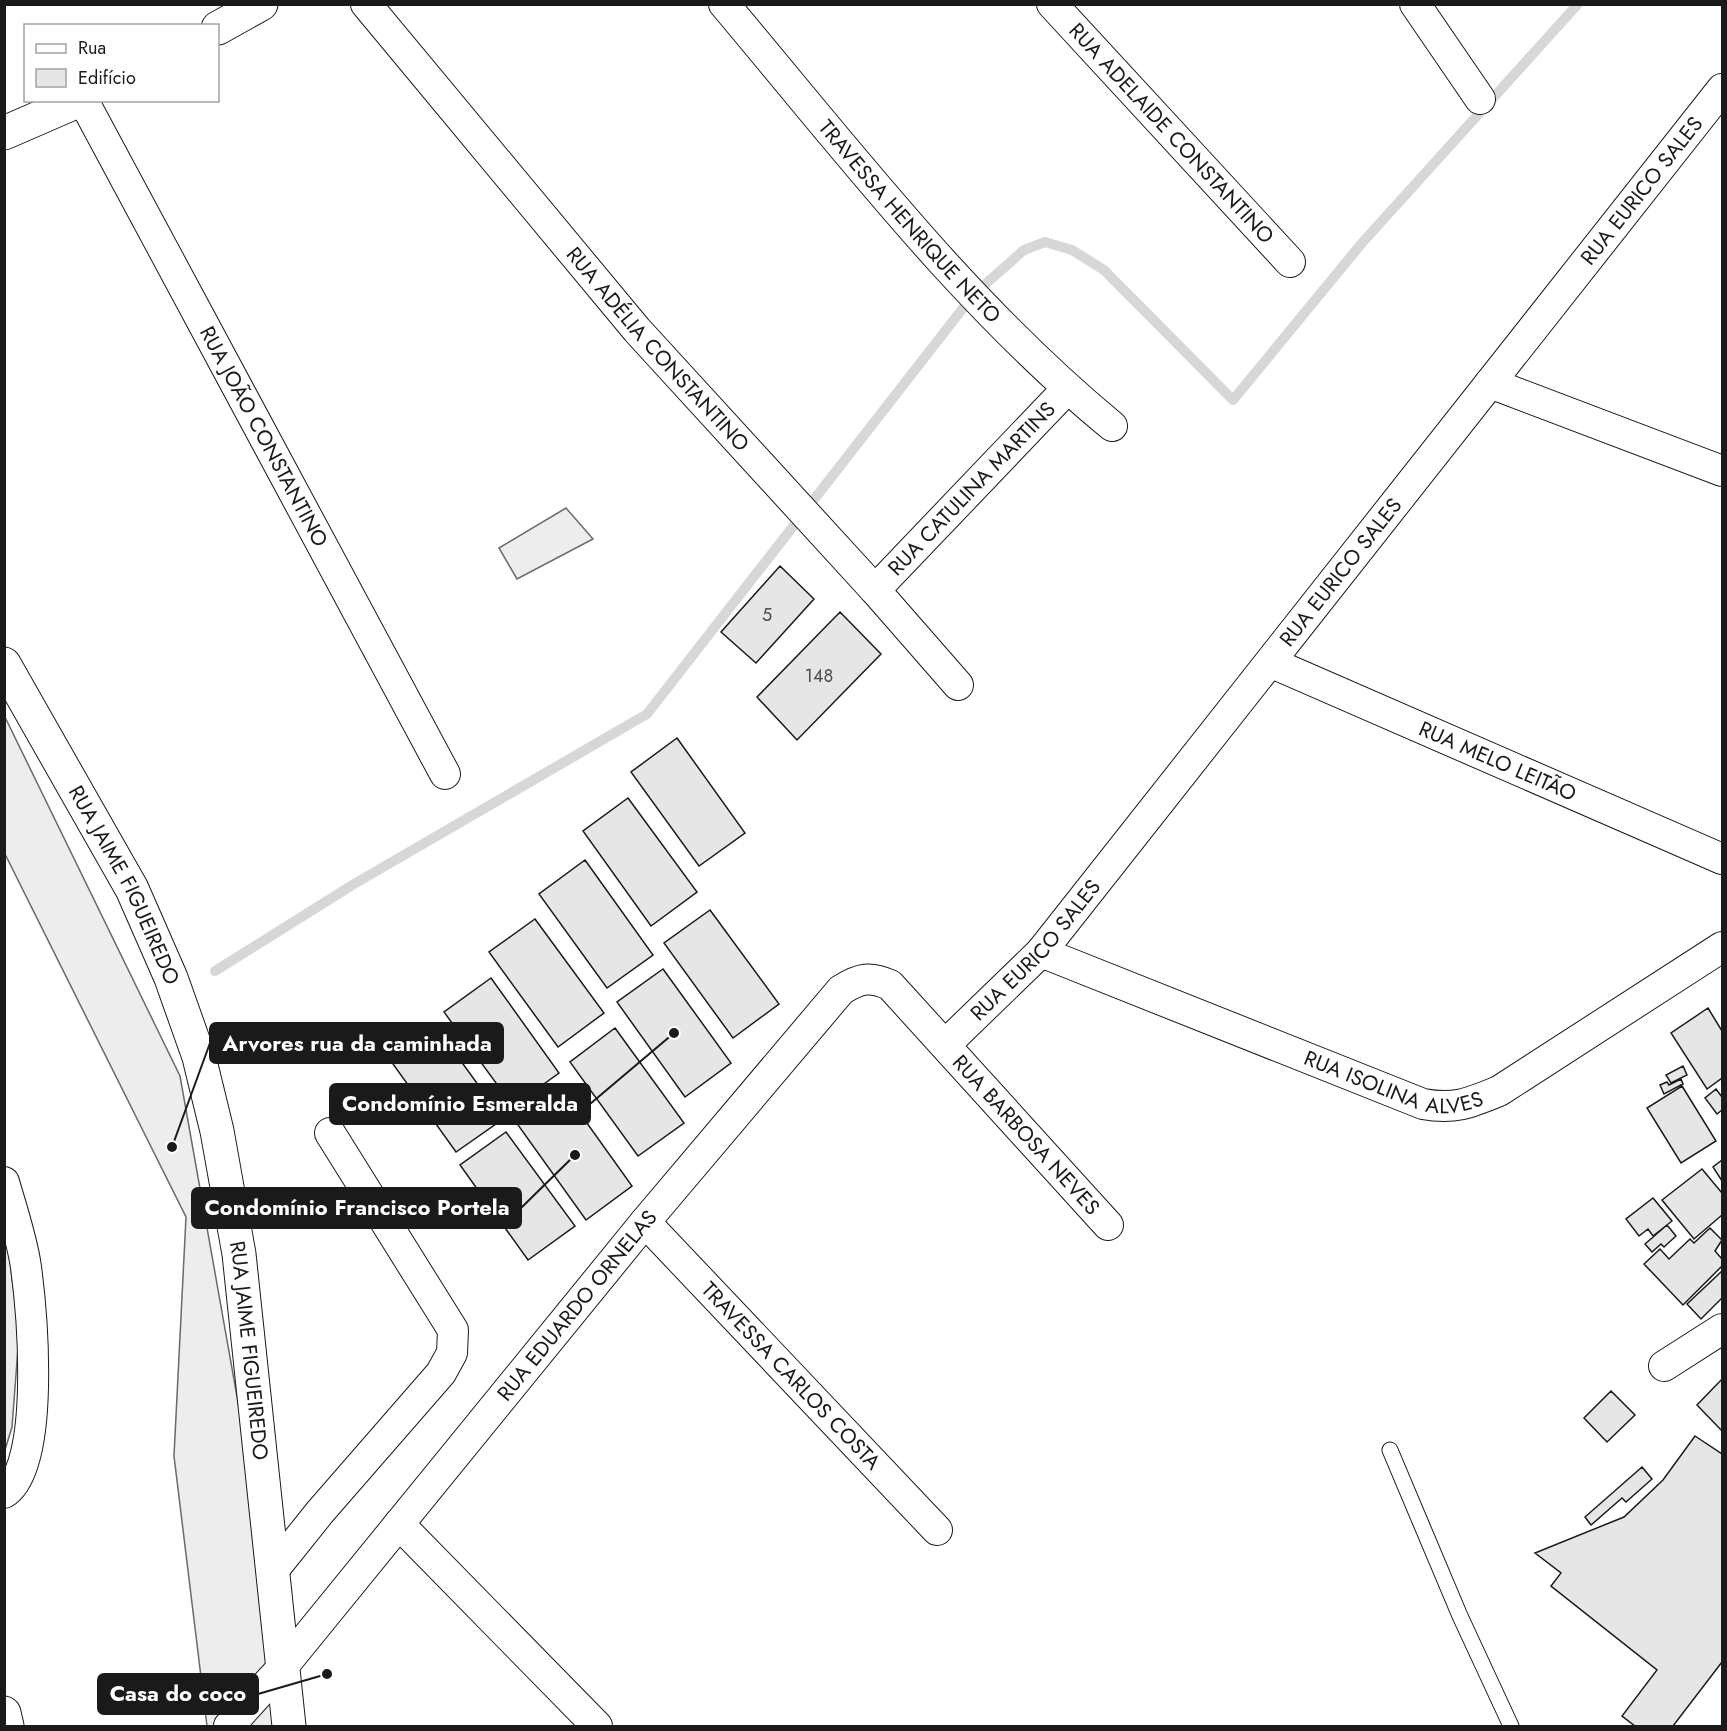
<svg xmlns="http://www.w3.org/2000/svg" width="1727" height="1731" font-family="Jost,sans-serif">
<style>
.built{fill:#ededed;stroke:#6a6a6a;stroke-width:1.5}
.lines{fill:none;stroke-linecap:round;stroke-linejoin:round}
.stream{stroke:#d7d7d7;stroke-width:10}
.building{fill:#e6e6e6;stroke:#1a1a1a;stroke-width:1.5}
.service-casing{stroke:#1a1a1a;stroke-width:17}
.minor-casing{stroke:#1a1a1a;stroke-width:32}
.tertiary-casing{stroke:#1a1a1a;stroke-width:35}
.primary-casing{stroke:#1a1a1a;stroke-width:35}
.service{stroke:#fff;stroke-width:15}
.minor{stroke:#fff;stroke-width:30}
.tertiary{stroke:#fff;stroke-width:33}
.primary{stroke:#fff;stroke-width:33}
.labels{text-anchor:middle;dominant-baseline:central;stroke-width:4.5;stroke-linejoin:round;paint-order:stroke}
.number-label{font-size:18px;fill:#4d4d4d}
.street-label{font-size:21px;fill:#1a1a1a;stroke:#fff}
.leader{fill:none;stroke:#1a1a1a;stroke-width:2}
.callout-dot{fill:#1a1a1a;stroke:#fff;stroke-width:2}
.callout{fill:#1a1a1a;stroke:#1a1a1a;stroke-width:2}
.callout-label{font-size:22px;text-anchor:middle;font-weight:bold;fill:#fff}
</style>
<rect width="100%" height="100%" fill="#fff"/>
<path class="built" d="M566 508 593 539 517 579 499 548Z
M4 715 180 1076 246 1447 281 1726H207L174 1456 186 1217 5 854Z
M5 1220 19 1335 12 1427 5 1450Z"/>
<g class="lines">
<path class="stream" d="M215 971 354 884 647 714 974 294 1024 250 1045 242 1072 250 1104 270 1233 400 1362 243 1578 4"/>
</g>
<path class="building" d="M780 566 814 599 756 663 721 632Z
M840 612 881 654 797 740 757 697Z
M677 738 745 833 699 866 631 772Z
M628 798 697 892 651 926 583 831Z
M585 860 653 955 607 988 539 894Z
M710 910 779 1004 733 1038 664 943Z
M535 919 604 1013 558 1047 489 952Z
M663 969 731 1063 685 1097 617 1002Z
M491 978 559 1073 513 1106 444 1012Z
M1708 1008 1722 1031V1078L1707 1089 1671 1033Z
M434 1024 503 1119 456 1152 388 1057Z
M615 1028 684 1123 638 1156 570 1062Z
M1683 1066 1687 1075 1671 1083 1666 1075Z
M1681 1079 1683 1084 1664 1094 1660 1085 1667 1082 1669 1085Z
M1682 1086 1716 1141 1681 1163 1647 1108Z
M1716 1089 1722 1097V1110L1717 1114 1705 1098Z
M564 1091 632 1186 586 1220 518 1125Z
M506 1132 575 1226 528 1260 460 1165Z
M1722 1160V1181L1713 1167Z
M1702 1169 1722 1193V1215L1694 1239 1662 1200Z
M1653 1198 1672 1221 1653 1236 1648 1229 1639 1236 1626 1219Z
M1667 1225 1676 1236 1664 1247 1661 1244 1652 1252 1645 1244Z
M1710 1228 1722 1240 1715 1251 1722 1259V1266L1683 1305 1644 1264 1660 1249 1669 1259 1690 1239 1694 1243Z
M1722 1271V1298L1701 1319 1687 1304Z
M1722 1379V1431L1697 1405Z
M1611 1391 1635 1415 1607 1442 1584 1418Z
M1695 1436 1722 1454V1662L1673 1726H1635L1622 1716 1657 1670 1551 1586 1561 1573 1535 1553 1624 1517 1663 1480Z
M1642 1467 1652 1479 1626 1502 1622 1498 1591 1525 1585 1517Z"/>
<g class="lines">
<defs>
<path id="service" d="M1390 1450 1460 1616 1511 1726"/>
<g id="minor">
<path id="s1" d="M366 4 637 330 875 590 958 685"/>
<path id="s2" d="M724 4C847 150 964 304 1112 426"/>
<path id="s3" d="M1052 4 1290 262"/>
<path d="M1415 4 1480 99"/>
<path id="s4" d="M83 100 445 774"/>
<path d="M1490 383 1722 471"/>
<path id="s5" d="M875 590 1067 389"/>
<path id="s6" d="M1272 663 1722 859"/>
<path id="s7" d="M1041 952 1423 1104C1454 1110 1470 1103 1499 1091L1722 947"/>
<path id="s8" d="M946 1044 1041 952 1722 89"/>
<path d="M4 1182C12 1210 22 1239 26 1267 32 1312 46 1467 4 1493"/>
<path id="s9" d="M645 1222 937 1530"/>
<path d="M1664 1366 1722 1329"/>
<path d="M399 1524 597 1726"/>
<path d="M272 1572 320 1512 441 1373 452 1353 453 1330 330 1133"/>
<path id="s10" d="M229 1726 281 1669 645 1222 841 990C860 978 870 976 890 985L1108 1225"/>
</g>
<path id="tertiary" d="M218 28 261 4
M4 133 80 100"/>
<g id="primary">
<path id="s11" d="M4 664 132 889 171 978 199 1057 217 1131 239 1254 289 1726"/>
<path d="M4 1713 7 1726"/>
</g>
</defs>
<use href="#service" class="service-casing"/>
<use href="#minor" class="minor-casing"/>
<use href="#tertiary" class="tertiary-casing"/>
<use href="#primary" class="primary-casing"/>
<use href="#service" class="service"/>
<use href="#minor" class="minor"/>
<use href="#tertiary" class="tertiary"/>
<use href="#primary" class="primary"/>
</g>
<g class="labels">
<g class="number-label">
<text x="767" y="615">5</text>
<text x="819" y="676">148</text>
</g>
<g class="street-label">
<text stroke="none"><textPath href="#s3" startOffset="176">RUA ADELAIDE CONSTANTINO</textPath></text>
<text stroke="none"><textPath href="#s8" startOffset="1102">RUA EURICO SALES</textPath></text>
<text stroke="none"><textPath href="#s2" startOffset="286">TRAVESSA HENRIQUE NETO</textPath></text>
<text stroke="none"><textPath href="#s1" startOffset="452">RUA ADÉLIA CONSTANTINO</textPath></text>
<text stroke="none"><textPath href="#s4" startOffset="382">RUA JOÃO CONSTANTINO</textPath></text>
<text stroke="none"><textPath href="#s5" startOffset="140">RUA CATULINA MARTINS</textPath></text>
<text stroke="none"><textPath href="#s8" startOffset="616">RUA EURICO SALES</textPath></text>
<text stroke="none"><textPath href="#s6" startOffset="246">RUA MELO LEITÃO</textPath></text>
<text stroke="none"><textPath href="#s11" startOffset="252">RUA JAIME FIGUEIREDO</textPath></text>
<text stroke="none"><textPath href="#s8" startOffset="130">RUA EURICO SALES</textPath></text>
<text stroke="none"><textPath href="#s7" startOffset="378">RUA ISOLINA ALVES</textPath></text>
<text stroke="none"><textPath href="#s10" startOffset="1212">RUA BARBOSA NEVES</textPath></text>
<text stroke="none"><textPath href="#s10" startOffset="546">RUA EDUARDO ORNELAS</textPath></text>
<text stroke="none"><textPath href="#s11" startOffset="738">RUA JAIME FIGUEIREDO</textPath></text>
<text stroke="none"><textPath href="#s9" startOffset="212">TRAVESSA CARLOS COSTA</textPath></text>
</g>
</g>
<path class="leader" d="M172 1147L210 1043M674 1033L590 1104M575 1155L521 1208M327 1674L258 1694"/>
<g class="callout-dot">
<circle cx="172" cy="1147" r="6"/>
<circle cx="674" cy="1033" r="6"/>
<circle cx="575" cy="1155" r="6"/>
<circle cx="327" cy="1674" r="6"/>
</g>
<g class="callout">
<rect x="210" y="1023" width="293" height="40" rx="6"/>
<rect x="330" y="1084" width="260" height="40" rx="6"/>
<rect x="192" y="1188" width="329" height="40" rx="6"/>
<rect x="98" y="1674" width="160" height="40" rx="6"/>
</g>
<g class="callout-label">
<text x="357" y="1051">Arvores rua da caminhada</text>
<text x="460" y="1111">Condomínio Esmeralda</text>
<text x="357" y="1215">Condomínio Francisco Portela</text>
<text x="178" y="1701">Casa do coco</text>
</g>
<rect width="1727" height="1731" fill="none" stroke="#1a1a1a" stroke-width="12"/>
<rect x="24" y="24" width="195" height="78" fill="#ffffff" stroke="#a3a3a3" stroke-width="1.5"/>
<rect x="36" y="44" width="30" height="9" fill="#ffffff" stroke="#a3a3a3" stroke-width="1.5"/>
<text x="78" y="54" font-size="18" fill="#1a1a1a">Rua</text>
<rect x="36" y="69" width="30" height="18" fill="#e6e6e6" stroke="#a3a3a3" stroke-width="1.5"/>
<text x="78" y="84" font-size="18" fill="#1a1a1a">Edifício</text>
</svg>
